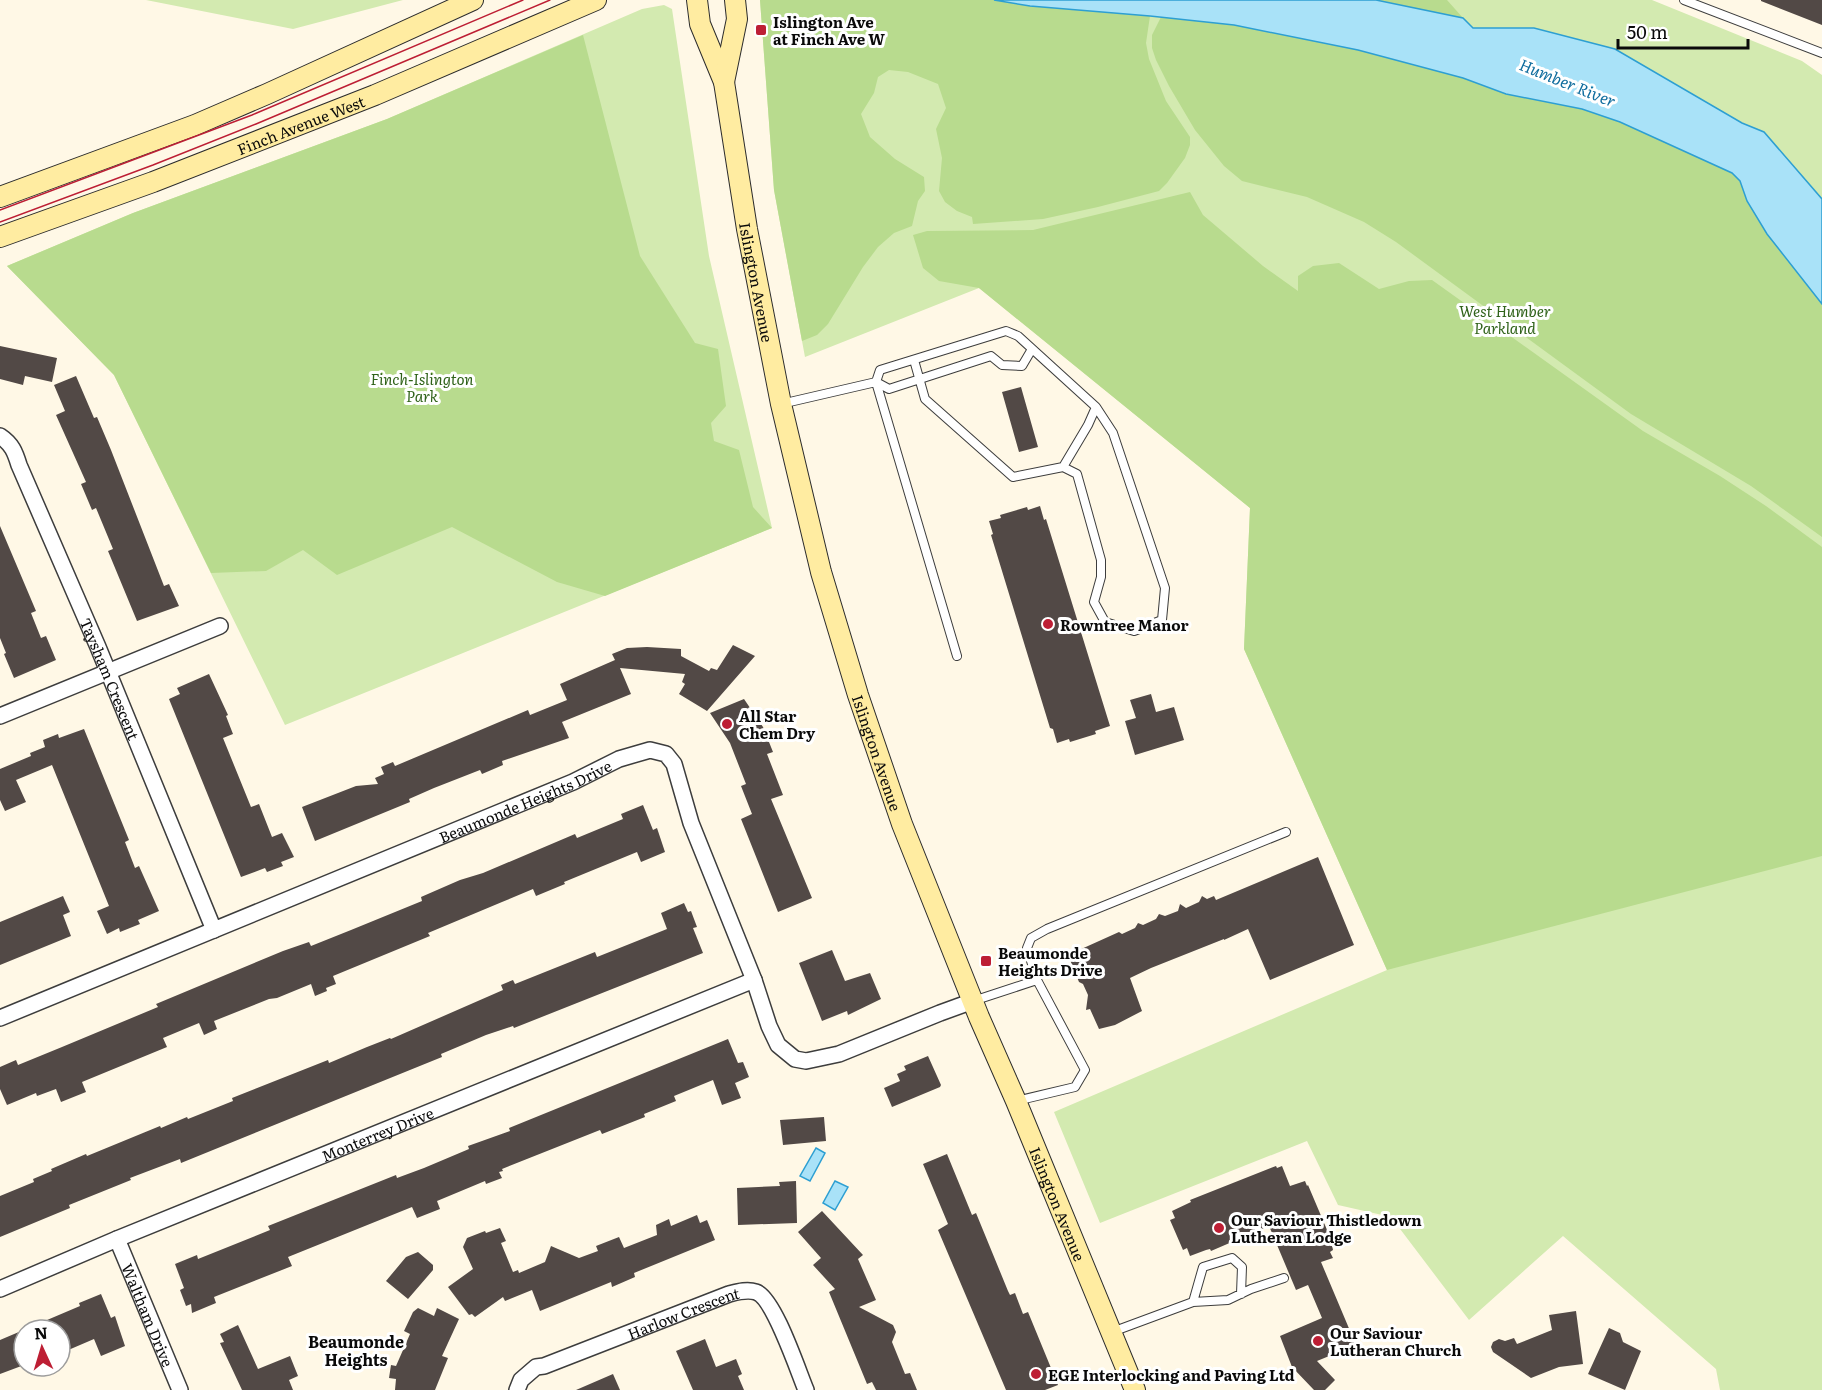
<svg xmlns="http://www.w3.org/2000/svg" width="1822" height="1390" font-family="Literata,serif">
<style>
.green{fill:#d3eab0}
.forest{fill:#b8db8e}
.water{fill:#a9e2f8;stroke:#2d9fd2;stroke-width:1.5}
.building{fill:#524946}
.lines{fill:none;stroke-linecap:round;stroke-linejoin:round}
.lane-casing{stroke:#3d3d3d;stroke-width:10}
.street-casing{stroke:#3d3d3d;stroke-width:18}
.secondary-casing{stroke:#2c2c2c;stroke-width:22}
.lane{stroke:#fff;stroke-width:8}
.street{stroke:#fff;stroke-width:15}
.secondary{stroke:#ffeca1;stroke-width:20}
.tram{stroke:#bd1e34;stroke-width:1.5}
.poi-dot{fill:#bd1e34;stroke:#fff;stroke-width:2}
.labels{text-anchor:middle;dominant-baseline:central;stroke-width:6;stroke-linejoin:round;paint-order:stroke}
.poi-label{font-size:15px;font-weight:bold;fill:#0a0a0a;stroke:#fff;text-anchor:start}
.street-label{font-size:15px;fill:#0a0a0a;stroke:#fff}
.park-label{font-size:15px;font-style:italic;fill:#2f6219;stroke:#fff}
.water-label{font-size:16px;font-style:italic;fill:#106d9e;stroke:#fff}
.neighbourhood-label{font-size:16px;font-weight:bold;fill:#0a0a0a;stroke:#fff}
</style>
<rect width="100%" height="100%" fill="#fff8e6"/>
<path class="green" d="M146 0H403L293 29Z
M760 0H1652L1802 61 1822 75V1390H1720L1716 1369 1563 1236 1469 1320 1391 1217 1338 1205 1307 1141 1100 1223 1054 1112 1387 970 1244 649 1250 508 979 288 805 357 774 190Z
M664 5 672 9 709 256 772 528 285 725 114 375 7 266 133 213 387 119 642 9Z"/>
<path class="forest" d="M760 0H994L1030 6 1150 16 1146 43 1149 59 1166 101 1190 137V145L1185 158 1167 183 1159 191 1098 207 1043 219 973 224 972 217 957 211 945 202 939 191 942 158 936 129 946 108 938 84 908 72 889 70 878 77 874 93 861 114 870 137 895 159 924 177 925 191 918 201 912 226 894 233 878 247 863 267 828 324 817 335 802 341 774 190Z
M1376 0H1447L1463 18Z
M1161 17 1234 25 1358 50 1463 78 1506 94 1582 109 1620 122 1732 173 1740 181 1747 201 1822 304V537L1751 486 1631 414 1396 242 1364 222 1307 197 1242 181 1224 166 1195 130 1169 86 1156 60 1152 48V35Z
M583 35 640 256 695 343 718 349 726 406 711 423 714 441 739 450 753 507 772 528 605 596 557 582 452 527 337 575 303 550 266 571 211 573 114 375 7 266 133 213 387 119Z
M1190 192 1203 215 1263 266 1298 291V276L1313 266 1339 263 1379 289 1409 281 1432 280 1643 431 1720 476 1766 506 1822 547V856L1387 970 1244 649 1250 508 979 288 939 281 923 268 913 235 927 231 1033 230Z"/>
<path class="water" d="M994 0H1376L1463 18 1473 28H1534L1615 49 1742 123 1764 132 1822 199V304L1767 234 1747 201 1740 181 1732 173 1620 122 1582 109 1506 94 1463 78 1358 50 1234 25 1150 16 1030 6Z
M816 1148 825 1153 810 1181 800 1176Z
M835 1181 848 1187 835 1210 823 1203Z"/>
<path class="building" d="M1761 0H1822V25L1761 1Z
M0 346 57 358 52 382 25 376 23 385 0 379Z
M76 376 94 418 97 417 111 450 164 586 169 584 179 606 137 621 108 551 113 549 96 508 92 510 81 484 86 482 56 415 65 411 54 385Z
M1021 387 1038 447 1019 452 1002 392Z
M1040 506 1044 520 1046 519 1110 726 1095 731 1096 734 1070 742 1069 739 1057 743 1053 729 1050 728 991 535 993 534 989 521 1001 518 1000 515 1027 507 1028 510Z
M0 526 36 611 31 613 41 638 46 636 56 660 14 678 4 654 6 653 0 638Z
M733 645 755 656 707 711 679 694 685 684 682 682 685 674 620 668 631 694 562 722 569 738 502 761 503 765 482 774 480 770 434 788 409 799 410 802 315 841 302 807 356 786 378 784 375 778 384 774 381 767 393 762 395 766 528 710 530 715 567 700 560 684 615 660 612 654 627 648 647 647 681 649V656L709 671 711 668 717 670Z
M209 674 228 715 226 716 233 734 223 738 251 807 259 804 272 837 282 833 294 857 281 862 283 866 267 872 265 868 241 877 169 699 180 694 177 688Z
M1151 694 1156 712 1174 707 1184 740 1135 755 1125 721 1136 718 1130 700Z
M744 699 763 727 773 752 767 754 783 795 771 799 812 898 778 912 741 819 752 814 741 786 746 784 730 743 710 713Z
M84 729 129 840 125 842 135 868 139 866 159 911 138 920 140 924 120 932 119 928 107 934 97 911 109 906 52 765 16 780 26 802 5 811 0 800V769L31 756 30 753 45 747 43 740 58 734 59 738Z
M643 805 653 830 657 828 665 852 641 862 637 852 564 882 565 884 536 896 533 889 502 902 428 933 430 936 333 976 336 984 326 988 327 991 315 996 311 984 277 998 269 999 214 1021 217 1029 204 1035 199 1023 163 1038 167 1047 82 1082 86 1092 61 1102 56 1089 37 1096 36 1093 7 1105 0 1089V1067L16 1060 18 1065 62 1047 158 1007 156 1004 283 951 309 942 311 946 351 930 422 901 421 897 460 880 483 873 575 834 577 838 623 819 621 814Z
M1318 857 1354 945 1270 980 1248 929 1224 940V939L1151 968 1130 978 1142 1011 1115 1025 1099 1029 1090 1009 1086 1010 1088 995 1083 984 1079 982 1068 955 1119 932 1122 934 1135 928 1138 923 1143 925 1156 919 1159 914 1165 916 1178 911 1180 904 1186 908 1199 902 1202 896 1207 899 1214 896 1216 900Z
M63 896 70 912 63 915 71 936 0 965V922Z
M684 903 688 912 691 911 697 927 693 928 703 953 514 1028 513 1026 486 1035 441 1054 442 1057 181 1163 180 1159 130 1178 131 1180 69 1205 70 1208 0 1237V1196L34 1182 33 1179 52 1171 51 1169 86 1154 87 1156 160 1126 161 1128 187 1117 188 1119 233 1101 232 1098 328 1060 329 1063 367 1047 390 1038 391 1039 503 990 501 985 513 980 515 984 595 952 597 957 667 929 661 913Z
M832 950 845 981 870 973 881 999 848 1015 847 1011 822 1021 799 963Z
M728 1039 738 1063 743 1062 749 1077 735 1083 741 1098 722 1105 713 1080 674 1096 676 1101 644 1114 645 1117 602 1134 600 1130 502 1169 503 1171 499 1172 502 1178 486 1184 485 1181 437 1201 440 1209 417 1218 412 1207 288 1257 292 1266 214 1297 216 1303 192 1313 191 1304 186 1306 180 1290 184 1288 175 1264 197 1255 198 1259 270 1230 268 1226 396 1175 397 1178 424 1168 469 1149 468 1146 510 1131 509 1128Z
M928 1056 941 1085 940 1087 892 1107 884 1088 900 1081 897 1074 906 1070 904 1066Z
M824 1117 826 1141 783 1145 780 1120Z
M947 1154 972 1215 976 1213 1008 1291 1010 1295 1015 1293 1023 1314 1028 1312 1058 1385 1045 1390H1006L938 1230 948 1224 923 1164Z
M1276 1166 1277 1168 1282 1166 1290 1186 1305 1181 1307 1186 1308 1185 1333 1244 1332 1245 1333 1250 1330 1252 1333 1258 1321 1262 1356 1345 1317 1361 1335 1380 1325 1390H1314L1292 1367 1280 1336 1322 1318 1308 1285 1296 1290 1269 1226 1211 1251 1210 1249 1206 1250 1190 1256 1187 1248 1183 1250 1170 1220 1175 1218 1172 1211 1191 1202 1190 1200Z
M796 1181 797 1223 738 1225 737 1188 780 1186 779 1182Z
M822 1211 863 1255 858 1259 876 1300 859 1307 893 1325 896 1332 892 1342 905 1374 910 1373 917 1390H876L872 1382 867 1384 829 1292 835 1289 813 1265 821 1258 798 1232Z
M697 1215 700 1223 707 1220 715 1240 634 1273 635 1277 612 1287 611 1282 540 1311 532 1290 505 1301 503 1297 475 1317 472 1314 469 1315 448 1287 473 1269 463 1247 467 1238 485 1231 486 1233 500 1228 506 1241 501 1243 513 1272 518 1270 519 1273 545 1262 551 1246 579 1258 598 1251 596 1246 619 1237 624 1248 657 1235 656 1225 669 1219 671 1226Z
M418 1252 433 1265V1270L408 1299 386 1281 406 1257Z
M101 1294 111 1318 115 1316 125 1346 101 1356 94 1339 66 1351 60 1337V1330H24V1365L0 1374V1340L80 1306 79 1303Z
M418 1308 434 1316 437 1308 459 1319 442 1356 448 1358 435 1390H395L396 1379 389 1378 391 1365 396 1366 410 1334 404 1331 413 1312Z
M1576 1311 1583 1364 1559 1367 1531 1378 1493 1352 1491 1347 1493 1342 1499 1339 1505 1341 1514 1338 1517 1344 1552 1330 1549 1315Z
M238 1325 258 1369 290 1356 298 1376 289 1380 293 1390H242L220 1343 224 1342 220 1334Z
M1609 1328 1620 1333 1623 1342 1641 1351 1625 1390 1588 1374Z
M705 1339 716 1367 736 1359 742 1374 738 1376 744 1390H693L676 1351Z
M613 1374 620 1390H576Z"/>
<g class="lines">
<defs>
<path id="lane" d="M1684 0 1822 53
M914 360 925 399 1013 477 1063 467 1088 425 1096 407 1018 336 1006 331 880 370 876 382 957 656
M781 404 876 382 889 389 991 356 1002 365 1022 366 1032 349
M1063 467 1077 474 1101 560V577L1094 602 1105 622 1134 631 1162 620 1165 588 1113 433 1096 407
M973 1001 1037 980
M1016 1101 1075 1087 1085 1070 1037 980 1027 948 1031 938 1047 929 1286 832
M1193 1302 1203 1267 1232 1258 1242 1267 1241 1294
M1112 1332 1193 1302 1228 1300 1251 1289 1284 1278"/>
<g id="street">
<path id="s1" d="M0 436C12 444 15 452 19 465L98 647 214 930"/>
<path d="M0 716 220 626"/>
<path id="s2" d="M0 1018 573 782 619 759 650 750 666 754 674 764 691 823 754 980 769 1026 778 1045 795 1059 806 1061 839 1054 940 1013 973 1001"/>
<path id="s3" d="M117 1239 180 1390"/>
<path id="s4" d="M0 1289 117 1239 754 980"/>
<path id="s5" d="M517 1390 521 1380 536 1367 544 1366 729 1294C737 1292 747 1289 756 1292 774 1298 798 1371 806 1390"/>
</g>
<g id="secondary">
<path id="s6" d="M697 0 700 24 724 82 747 229 781 404 821 572 858 695 902 824 979 1017 1016 1101 1135 1390"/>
<path d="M724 82 737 19 735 0"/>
<path d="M0 197 195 125 267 94 473 0"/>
<path id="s7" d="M0 237 153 182 375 95 596 0"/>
</g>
</defs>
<use href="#lane" class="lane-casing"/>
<use href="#street" class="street-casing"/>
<use href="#secondary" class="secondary-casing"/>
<use href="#lane" class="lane"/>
<use href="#street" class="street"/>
<use href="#secondary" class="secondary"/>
<path class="tram" d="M0 210 252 115 523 0
M0 222 153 165 256 124 550 0"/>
</g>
<g class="poi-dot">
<rect x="755" y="24" width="12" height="12" rx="3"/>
<circle cx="1048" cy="624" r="6"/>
<circle cx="727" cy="724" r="6"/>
<rect x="980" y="955" width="12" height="12" rx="3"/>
<circle cx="1219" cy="1228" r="6"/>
<circle cx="1318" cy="1341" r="6"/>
<circle cx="1036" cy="1374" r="6"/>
</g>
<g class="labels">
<g class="poi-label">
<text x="773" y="21">Islington Ave<tspan x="773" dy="17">at Finch Ave W</tspan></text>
<text x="1060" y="624">Rowntree Manor</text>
<text x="739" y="715">All Star<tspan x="739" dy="17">Chem Dry</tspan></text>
<text x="998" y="952">Beaumonde<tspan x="998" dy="17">Heights Drive</tspan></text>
<text x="1231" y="1219">Our Saviour Thistledown<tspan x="1231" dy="17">Lutheran Lodge</tspan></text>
<text x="1330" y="1332">Our Saviour<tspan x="1330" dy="17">Lutheran Church</tspan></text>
<text x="1048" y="1374">EGE Interlocking and Paving Ltd</text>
</g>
<g class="street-label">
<text stroke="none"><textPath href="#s7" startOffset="321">Finch Avenue West</textPath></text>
<text stroke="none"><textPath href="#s6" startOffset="290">Islington Avenue</textPath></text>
<text stroke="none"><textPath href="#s1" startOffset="268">Taysham Crescent</textPath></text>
<text stroke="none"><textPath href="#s6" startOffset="776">Islington Avenue</textPath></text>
<text stroke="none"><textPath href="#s2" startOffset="568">Beaumonde Heights Drive</textPath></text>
<text stroke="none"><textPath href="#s4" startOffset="408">Monterrey Drive</textPath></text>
<text stroke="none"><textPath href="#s6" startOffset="1262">Islington Avenue</textPath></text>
<text stroke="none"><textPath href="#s5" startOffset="188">Harlow Crescent</textPath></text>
<text stroke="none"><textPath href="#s3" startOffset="82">Waltham Drive</textPath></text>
</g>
<g class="park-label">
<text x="1505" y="310">West Humber<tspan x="1505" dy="17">Parkland</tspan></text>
<text x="422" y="378">Finch-Islington<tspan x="422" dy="17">Park</tspan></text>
</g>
<g class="water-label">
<text transform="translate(1568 82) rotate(22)">Humber River</text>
</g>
<g class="neighbourhood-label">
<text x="356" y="1341">Beaumonde<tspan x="356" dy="18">Heights</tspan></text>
</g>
</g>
<g transform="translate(42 1348) rotate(356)"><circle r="28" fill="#ffffff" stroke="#9d9d9d" stroke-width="1.5"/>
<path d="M0-4.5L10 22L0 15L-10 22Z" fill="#bd1e34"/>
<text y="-9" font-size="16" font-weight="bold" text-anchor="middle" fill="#0a0a0a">N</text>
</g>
<path d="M1618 39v9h130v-9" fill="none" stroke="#0a0a0a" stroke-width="3"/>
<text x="1627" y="39" font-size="18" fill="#0a0a0a" stroke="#ffffff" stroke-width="4.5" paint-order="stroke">50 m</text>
</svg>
